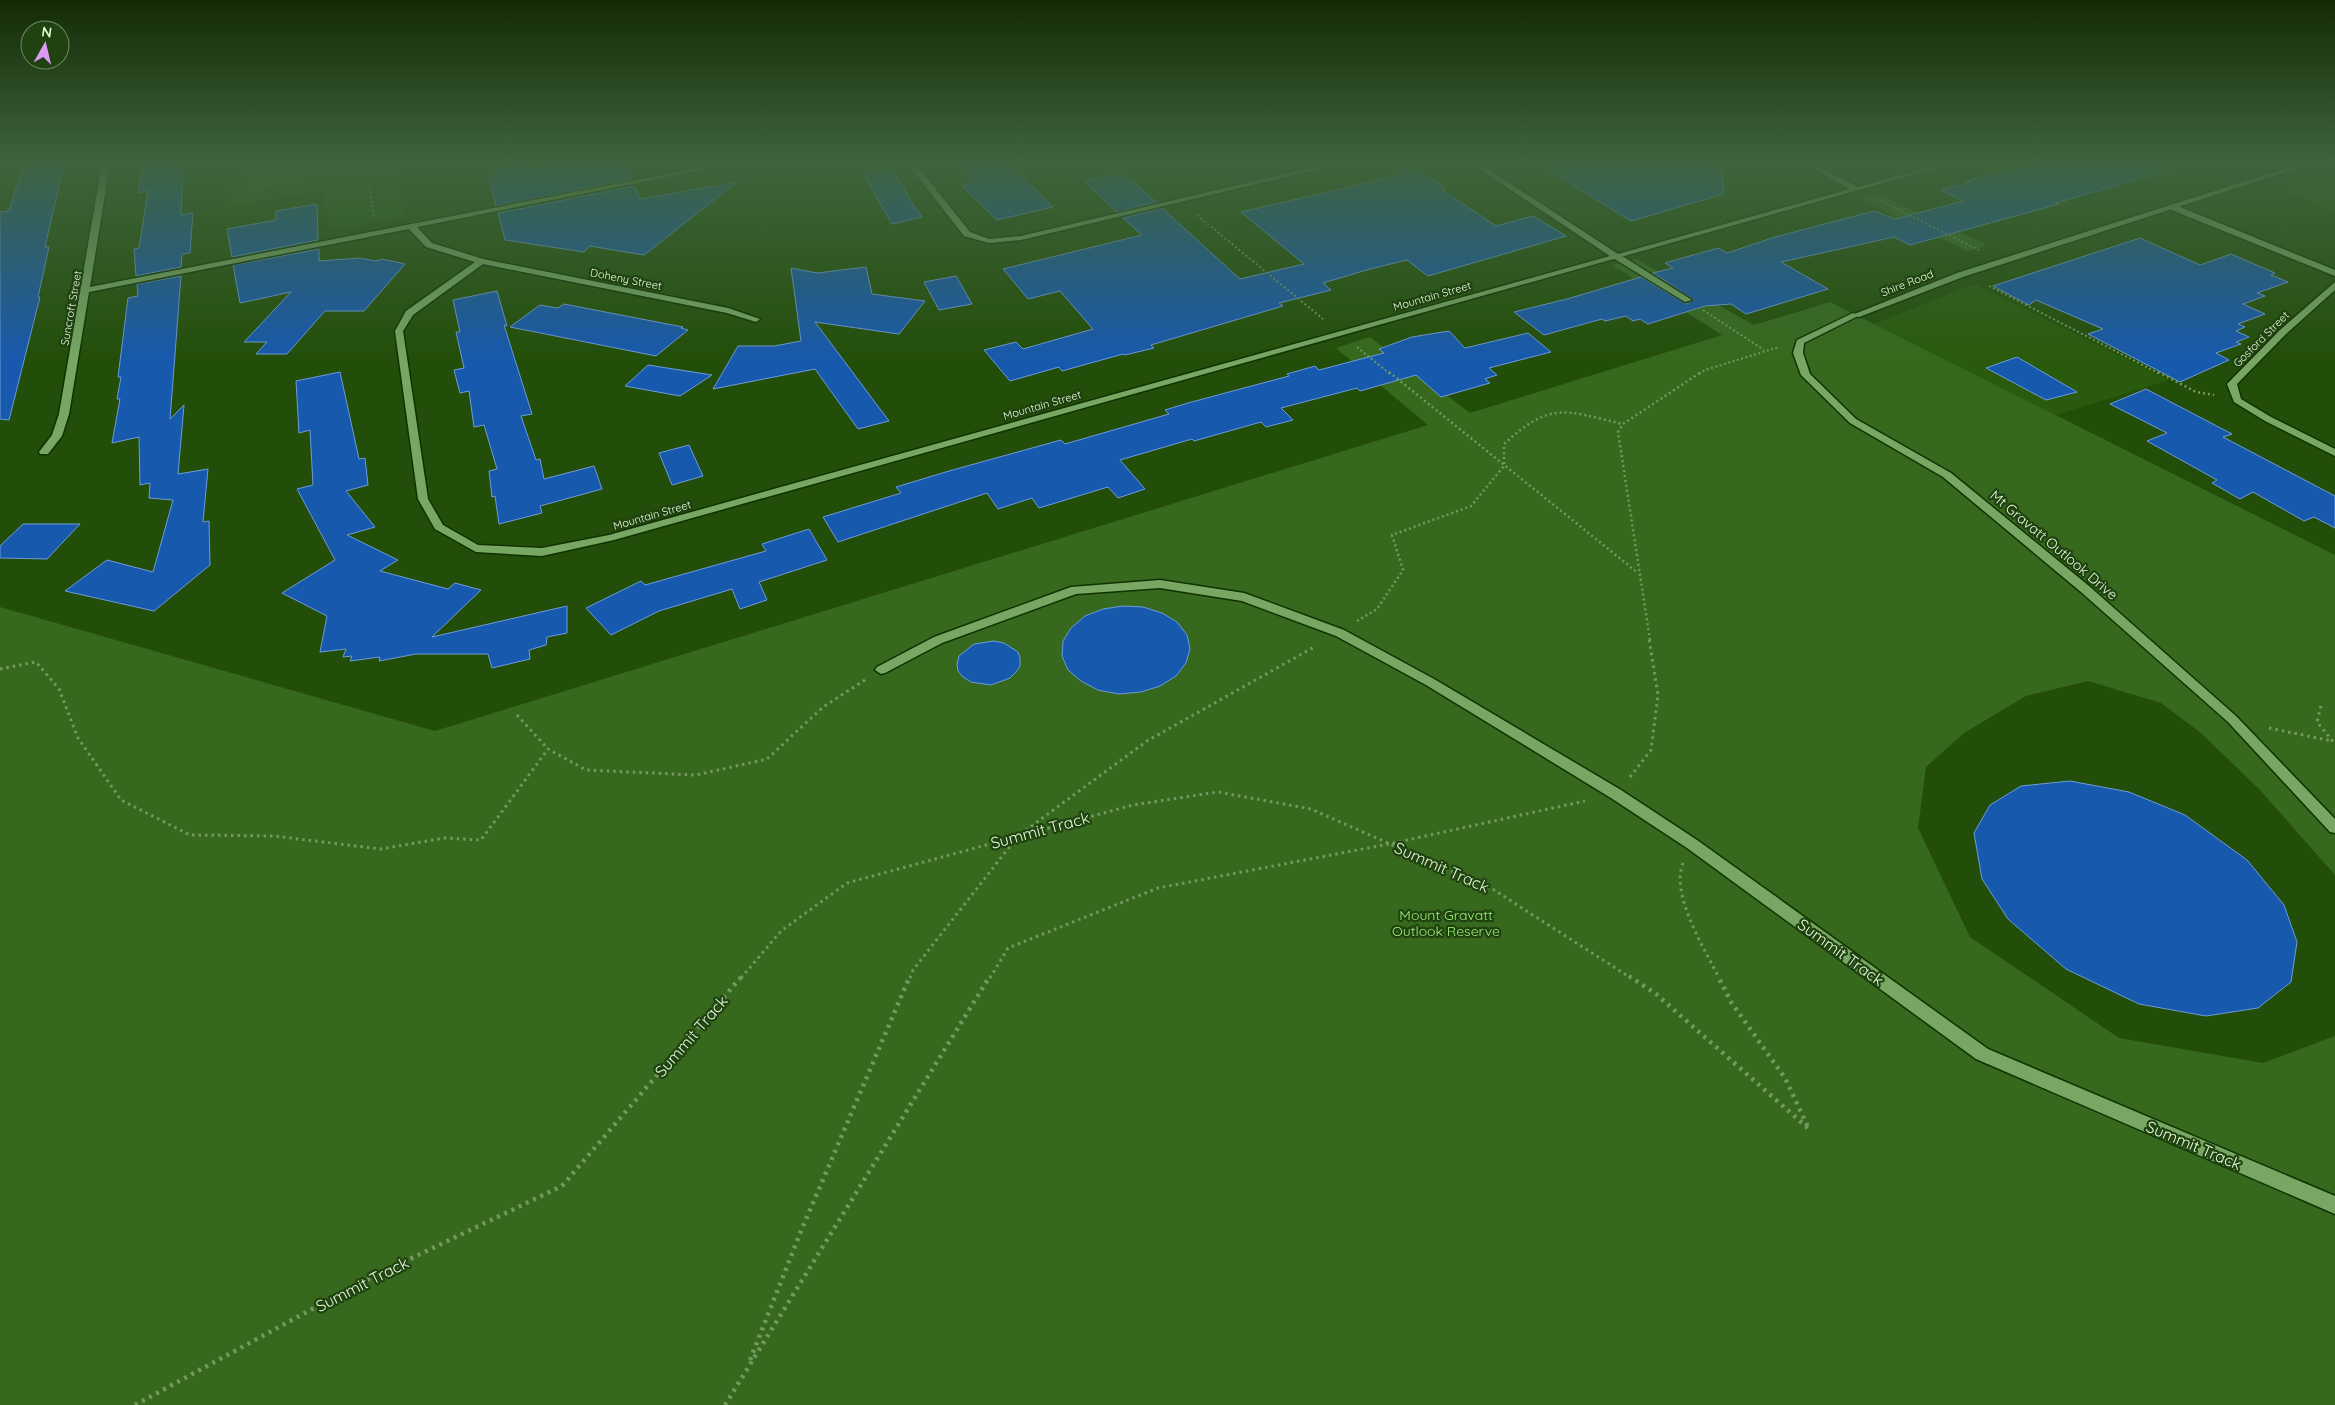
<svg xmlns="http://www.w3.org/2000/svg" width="2335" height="1405" font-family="Quicksand,sans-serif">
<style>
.built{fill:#295a0d}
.green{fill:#36691d}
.building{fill:#1759ad;stroke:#6e9bdb}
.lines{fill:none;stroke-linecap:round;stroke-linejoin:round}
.service-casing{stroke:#103200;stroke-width:3}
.minor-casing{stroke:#103200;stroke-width:3}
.tertiary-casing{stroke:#103200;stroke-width:3}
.path-far3{stroke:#759862;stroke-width:2;stroke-dasharray:2 2.5;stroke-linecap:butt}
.path-far2{stroke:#759862;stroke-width:2.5;stroke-dasharray:2 3;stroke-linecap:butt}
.path-far1{stroke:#759862;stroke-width:3;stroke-dasharray:2.5 4;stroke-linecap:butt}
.path{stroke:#759862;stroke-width:4.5;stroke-dasharray:3 5;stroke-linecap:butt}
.service{fill:#78a764;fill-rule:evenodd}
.minor{fill:#78a764;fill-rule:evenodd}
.tertiary{fill:#78a764;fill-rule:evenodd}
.labels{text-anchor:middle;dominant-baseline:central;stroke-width:4.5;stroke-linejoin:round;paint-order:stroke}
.far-street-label{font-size:11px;fill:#e2fbd8;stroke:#204110}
.street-label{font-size:14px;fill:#e2fbd8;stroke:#204110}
.park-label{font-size:14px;fill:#9bf276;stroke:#204110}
.near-street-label{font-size:16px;fill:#e2fbd8;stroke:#204110}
</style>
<rect width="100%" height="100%" fill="#234e09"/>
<path class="built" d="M225 163H474L395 177 406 216 329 230 323 190 226 208Z
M2141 163H2241L2185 181Z
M2335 173V212L2282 191Z
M1975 284 2169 380 2056 415 1874 324Z"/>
<path class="green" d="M246 163H392V166L246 192Z
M1878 194 1987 245 1968 251 1859 199Z
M1636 259 1754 325 1830 302 2335 555V875L2260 790 2201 733 2161 703 2088 681 2026 696 1964 733 1926 767 1918 828 1970 937 2119 1038 2263 1063 2335 1036V1405H0V607L435 731 1428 425 1336 348 1370 337 1470 413 1722 335 1612 265Z"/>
<path class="building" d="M24 163H64L45 247H49L38 297H40L9 420 0 419V212L9 211Z
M144 163H183L181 215 193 213 190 253 182 254 181 267 136 276 134 249 139 248 148 191 138 193Z
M526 163H529L531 167 553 163H625L632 179 496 206 488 174 500 172 498 168Z
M957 163H1009L1053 207 997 220 962 186 972 183Z
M1399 163H1408L1445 188 1441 189 1496 226 1533 216 1566 236 1428 276 1407 260 1370 269 1323 283 1331 290 1279 303 1283 306 1151 345 1154 348 1125 355 1123 354 1062 371 1059 367 1010 381 984 350 1016 342 1023 349 1093 329 1060 291 1028 299 1003 269 1142 235 1123 218 1162 208 1240 279 1304 264 1241 212 1401 175Z
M1537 163H1721L1724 194 1631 221Z
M2037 163H2169L2170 170 2056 203 2059 204 1910 245 1894 237 1781 262 1828 289 1746 314 1731 304 1705 306 1648 324 1640 319 1633 321 1626 316 1605 321 1602 319 1544 335 1514 312 1567 299 1641 277 1686 304 1694 300 1653 273 1673 268 1665 263 1718 248 1727 253 1775 237 1874 211 1895 219 1964 201 1941 190 1970 182 1967 181Z
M892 168 912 203 922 217 892 224 864 175Z
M1123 173 1156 202 1117 212 1084 181Z
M737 182 644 255 590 246 584 252 505 240 498 213 634 186 640 199Z
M317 204 318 240 232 257 227 229 276 220V211Z
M2140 238 2200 265 2231 254 2275 273 2271 275 2288 282 2257 293 2265 296 2243 304 2265 314 2238 324 2245 327 2236 331 2249 337 2236 342 2241 344 2216 353 2229 360 2180 382 2088 334 2103 329 2036 300 2029 305 1993 286Z
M319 249V261L360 258 376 261 382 259 405 264 364 311H325L287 354H256L267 342H244L291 292 240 303 233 265Z
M866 267 872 294 925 301 899 334 815 322 889 421 858 429 815 369 713 389 738 346H774L801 341 791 268 817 273Z
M181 276 170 419 184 405 178 474 208 469 203 522 209 521 210 565 154 611 65 591 107 560 153 572 173 500 149 498 150 483 140 485 139 437 112 443 120 399H117L121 377H118L128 298 138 296 137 284Z
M956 276 972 304 939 310 924 282Z
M497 291 507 326 504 325 532 414 521 416 536 460 540 459 544 479 594 466 602 489 540 506 542 513 499 524 495 496 492 497 489 471 497 469 484 425 474 427 469 391 460 393 454 370 464 368 456 332H460L453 300Z
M564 304 683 327 681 328 688 330 656 356 510 327 540 305 558 308Z
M1449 331 1465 348 1528 333 1551 352 1489 368 1497 375 1485 379 1490 383 1441 397 1416 375 1360 391 1357 388 1281 408 1293 420 1266 427 1261 422 1194 441 1192 439 1120 460 1145 489 1118 498 1108 487 1039 508 1032 498 998 509 987 493 838 542 823 517 901 493 896 487 949 471 1061 440 1065 444 1169 414 1165 410 1188 403 1289 376 1287 374 1315 366 1319 370 1384 353 1379 349 1412 337Z
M2017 357 2077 392 2046 400 1986 368Z
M648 365 712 375 680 396 625 386Z
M340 372 359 459 365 458 368 485 346 491 375 527 347 535 398 560 380 571 448 589 455 583 481 590 432 637 567 606V633L547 637 546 645 529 650 530 659 492 668 488 654H416L379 661 380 657 350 661 352 656 343 657 346 649 320 652 327 616 282 593 335 560 297 489 313 485 310 430 299 433 296 381Z
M2146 389 2232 434 2223 437 2335 496V528L2314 517 2304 521 2253 492 2240 499 2212 483 2217 480 2147 441 2167 433 2110 404Z
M689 445 703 476 672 485 659 453Z
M23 524H80L47 559 0 558V546Z
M809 529 827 560 759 582 767 600 740 609 732 589 659 611 611 635 586 608 641 581 645 585 766 551 762 544Z
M1123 606 1143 607 1162 613 1177 622 1187 635 1190 649 1186 663 1176 676 1160 686 1141 692 1119 694 1098 690 1081 681 1068 670 1062 656 1063 641 1071 628 1085 616 1103 609Z
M994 641 1004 643 1018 652 1020 658V666L1016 672 1010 678 991 685 971 682 963 677 958 671 957 664 959 656 974 644Z
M2070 781 2129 792 2185 815 2247 860 2284 905 2297 942 2291 982 2258 1008 2206 1016 2139 1004 2066 969 2008 919 1982 879 1974 833 1990 805 2021 786Z"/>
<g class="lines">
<defs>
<path id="service" d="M1613 254H1619L1692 300 1685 302 1613 258Z
M1160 580 1244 593 1344 630 1434 679 1621 790 1697 840 1988 1049 2335 1196V1214L1976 1059 1687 848 1611 798 1426 685 1336 636 1242 601 1160 588 1076 594 942 643 885 673 881 674 875 670 877 667 934 637 1071 587Z"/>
<path id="minor" d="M102 163H110L90 287 723 163H738L417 227 432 243 483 259 728 308 760 319 756 322 727 313 483 264 413 315 403 331 428 499 443 525 478 545 542 548 609 535 1610 256 1470 163H1479L1618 254 1850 189 1802 163H1812L1858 187 1943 163H1955L614 540 542 556 476 552 435 529 418 499 395 331 406 311 475 262 426 247 409 229 89 292 69 414 62 436 48 454H40L39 452 52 435 59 414Z
M907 163H915L970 232 989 239 1021 236 1332 163H1345L1021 240 989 243 964 236Z
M2169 205H2175L2335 270V276L2169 209Z
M2335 282V290L2286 334 2237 384 2241 399 2271 417 2335 449V456L2265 421 2234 402 2227 384 2280 330Z
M1853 313 1860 315 1804 343 1803 353 1810 374 1856 419 1951 473 2089 586 2236 716 2335 819V833L2330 832 2228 722 2081 592 1943 477 1850 423 1801 375 1793 353 1797 340Z"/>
<path id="tertiary" d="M2302 163H2313L1963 277 1859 317 1852 315 1957 273Z"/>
</defs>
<use href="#service" class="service-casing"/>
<use href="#minor" class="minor-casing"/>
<use href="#tertiary" class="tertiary-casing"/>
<path class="path-far3" d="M1881 201 1979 250
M1197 215 1323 319
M374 216 367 173 437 163
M1989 286 2160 374
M1703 310 1764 350
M1357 347 1390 374
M1699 374 1705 370 1779 347"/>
<path class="path-far2" d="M1389 372 1638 573
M2158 372 2196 392 2214 395
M1357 621 1377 609 1403 570 1392 535 1471 506 1504 466V444C1552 400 1565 411 1623 424
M1650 640 1618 432 1623 424 1701 372"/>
<path class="path-far1" d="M0 669 36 662 59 689 78 738 121 800 190 835 274 836 381 849 444 838 481 840 548 749 586 770 696 775 767 759 823 707 865 680
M2321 706 2317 722 2335 744
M517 715 548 749
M2269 728 2332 741
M1630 777 1651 750 1658 695 1649 639
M1683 863C1670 895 1705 949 1719 978
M741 978 781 931 847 883 1133 805 1218 792 1311 809 1494 890 1631 978
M910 978 913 970 1018 836 1147 741 1316 646
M990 978 1008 948 1158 888 1389 844 1585 801"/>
<path class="path" d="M1629 976 1656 994 1809 1129 1785 1078 1731 1002 1718 976
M750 1360 801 1231 910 976
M135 1405 364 1281 562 1186 742 976
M725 1405 990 976"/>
<use href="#service" class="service"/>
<use href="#minor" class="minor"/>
<use href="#tertiary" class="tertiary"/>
</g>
<linearGradient id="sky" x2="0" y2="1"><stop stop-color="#132b05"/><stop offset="0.45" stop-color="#3f633e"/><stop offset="1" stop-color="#3f633e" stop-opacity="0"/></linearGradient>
<rect width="2335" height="360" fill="url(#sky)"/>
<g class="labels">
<g class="far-street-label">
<text transform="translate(626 279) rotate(11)">Doheny Street</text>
<text transform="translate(1907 283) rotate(-21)">Shire Road</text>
<text transform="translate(1432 296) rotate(-16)">Mountain Street</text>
<text transform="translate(71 308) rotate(-80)">Suncroft Street</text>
<text transform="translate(2261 339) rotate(-45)">Gosford Street</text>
<text transform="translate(1042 405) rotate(-16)">Mountain Street</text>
<text transform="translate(652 515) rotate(-16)">Mountain Street</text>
</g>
<g class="street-label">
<text transform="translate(2054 545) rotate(40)">Mt Gravatt Outlook Drive</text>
</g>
<g class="park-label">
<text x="1446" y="915">Mount Gravatt<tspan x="1446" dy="16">Outlook Reserve</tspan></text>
</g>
<g class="near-street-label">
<text transform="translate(1040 830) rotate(-15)">Summit Track</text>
<text transform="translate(1442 867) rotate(24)">Summit Track</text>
<text transform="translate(1841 952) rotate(36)">Summit Track</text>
<text transform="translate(691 1036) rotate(-49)">Summit Track</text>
<text transform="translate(2194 1145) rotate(23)">Summit Track</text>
<text transform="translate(362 1284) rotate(-27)">Summit Track</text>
</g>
</g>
<g transform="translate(45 45) rotate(8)"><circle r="24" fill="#204110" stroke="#6e8b60"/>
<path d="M0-4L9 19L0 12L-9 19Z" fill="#dc99f4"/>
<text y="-8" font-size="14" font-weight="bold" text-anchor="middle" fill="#e2fbd8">N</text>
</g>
</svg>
